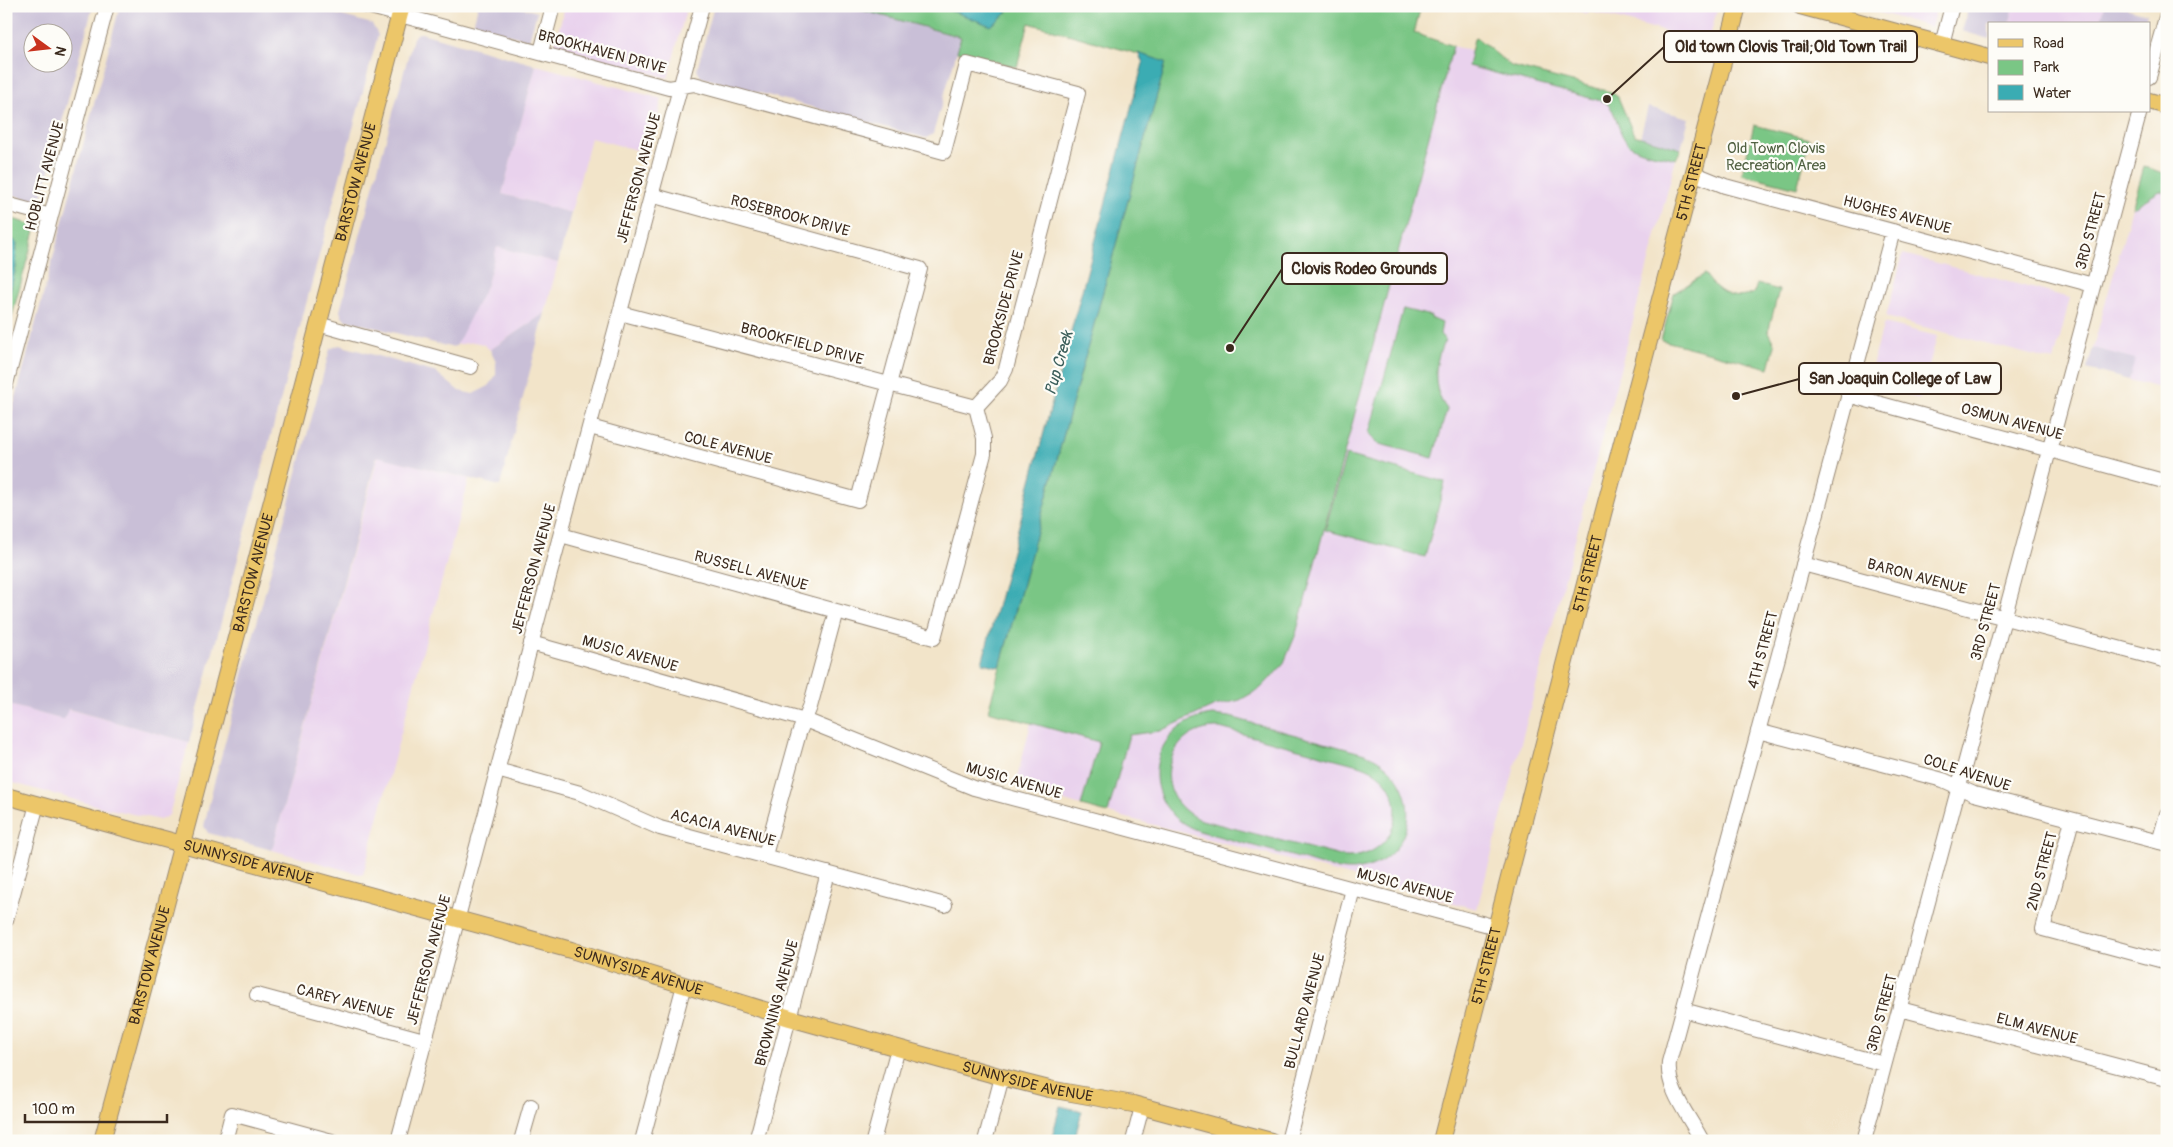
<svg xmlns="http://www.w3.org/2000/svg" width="2173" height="1147" font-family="Pangolin,sans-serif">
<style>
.built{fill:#e9d2ed}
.industrial{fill:#c9bfd7;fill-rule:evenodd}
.green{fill:#7ac685;stroke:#5a7852;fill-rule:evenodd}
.water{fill:#3aacb3;stroke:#3a6b68}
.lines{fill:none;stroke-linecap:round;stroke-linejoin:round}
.minor-casing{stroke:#968774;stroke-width:16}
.major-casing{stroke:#968774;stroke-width:18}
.minor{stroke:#fff;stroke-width:14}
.major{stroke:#ecc669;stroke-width:16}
.labels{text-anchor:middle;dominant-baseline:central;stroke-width:4.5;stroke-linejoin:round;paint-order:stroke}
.street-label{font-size:15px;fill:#3b2a1e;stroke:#fdfcf7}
.park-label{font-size:15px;fill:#516142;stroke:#fdfcf7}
.water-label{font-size:16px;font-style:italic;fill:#3b5e5a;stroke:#fdfcf7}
.leader{fill:none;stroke:#3b2a1e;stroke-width:2}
.callout-dot{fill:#3b2a1e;stroke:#fdfcf7;stroke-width:2}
.callout{fill:#fdfcf7;stroke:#3b2a1e;stroke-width:2}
.callout-label{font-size:16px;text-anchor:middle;font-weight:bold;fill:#3b2a1e}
</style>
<rect width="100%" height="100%" fill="#fdfcf7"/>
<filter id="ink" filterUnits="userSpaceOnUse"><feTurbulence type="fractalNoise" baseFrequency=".02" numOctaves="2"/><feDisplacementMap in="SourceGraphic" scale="10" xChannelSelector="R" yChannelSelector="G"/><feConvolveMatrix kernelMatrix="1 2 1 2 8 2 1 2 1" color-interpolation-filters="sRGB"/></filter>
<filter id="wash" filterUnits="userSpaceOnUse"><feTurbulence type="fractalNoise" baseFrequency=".0096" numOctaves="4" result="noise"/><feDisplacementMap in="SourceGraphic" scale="20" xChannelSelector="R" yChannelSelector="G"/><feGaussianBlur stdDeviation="1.12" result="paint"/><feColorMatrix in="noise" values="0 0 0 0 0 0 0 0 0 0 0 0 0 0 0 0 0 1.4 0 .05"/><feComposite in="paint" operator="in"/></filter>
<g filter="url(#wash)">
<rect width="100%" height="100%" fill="#f2e4c9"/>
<path class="built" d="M565 6H687L668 78 554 47Z
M1561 6H1718L1708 43 1589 11 1588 14Z
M1856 6H1937L1931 27Z
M2014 6H2104L2099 24H2009Z
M1453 46 1471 51 1469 66 1605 102 1610 105 1623 138 1637 149 1676 159 1477 909 1108 813 1129 735 1160 731 1215 706 1240 700 1261 688 1283 665 1296 634Z
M536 65 662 99 648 153 591 138 571 213 502 194Z
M2160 191 2167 193V390L2129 380 2134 359 2093 348 2132 208Z
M497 247 558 263 545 313 490 350 483 344 474 342 456 345 487 284Z
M1903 254 2070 298 2054 361 1886 317Z
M1884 323 1937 336 1920 399 1867 384Z
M378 456 469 479 363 875 272 850Z
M6 704 64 720 67 709 189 742 169 815 160 820 105 808 6 781Z
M1031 723 1099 742 1081 806 1015 786Z"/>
<path class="industrial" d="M6 6H93L42 197 35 201 6 193ZM32 32H62V62H32Z
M120 6H306L372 24 378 35 189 742 68 709 64 720 6 704 7 431Z
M478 6H516L537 12 529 40 473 25Z
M714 6H847L961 37 933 134 926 138 701 77 697 70Z
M1969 6H2014L2009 24H1989V39L1962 31Z
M2104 6H2118L2147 14 2144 24H2099Z
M421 33 536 65 502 194 571 213 558 263 497 247 487 284 456 346 450 347 346 320 342 317 340 311 413 38 416 34Z
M1648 107 1689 118 1681 149 1640 138Z
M545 313 500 486 377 456 272 850 208 833 204 826 213 787 330 349 339 345 437 373 459 391 473 394 489 386 496 375V362L490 350Z
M2093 348 2135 359 2129 380 2087 369Z"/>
<path class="green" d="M847 6H1421L1414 33 1453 46 1296 634 1283 665 1261 688 1240 700 1215 706 1160 731 1129 735 1108 813 1081 806 1099 742 988 711 1166 62 1029 23 1017 67 957 52 961 37Z
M1477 38 1511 66 1611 92 1618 97 1634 135 1681 149 1676 159C1662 155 1642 154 1630 145 1616 135 1619 111 1605 102L1468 66 1474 39Z
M1754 125 1810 139 1797 188 1742 174Z
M2144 167 2167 174V193L2160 191 2132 208Z
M6 217 30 224 35 231 6 338Z
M1705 274C1716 291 1733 303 1754 293L1757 284 1779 290 1768 332 1775 345 1769 368 1661 340 1674 293Z
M1403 309 1431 316V318L1442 323 1440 334 1445 340C1434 361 1431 389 1447 409L1433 458 1376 443 1369 433Z
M1346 455 1445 482 1425 557 1325 530Z
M1212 715 1230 717 1365 754C1427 777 1420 863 1354 870 1336 871 1316 863 1299 858 1265 849 1232 840 1199 831 1135 808 1145 724 1212 715ZM1220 728 1362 766C1416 785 1402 859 1344 857L1202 820C1148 800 1163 726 1220 728Z"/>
<path class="water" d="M939 6H1009L1007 13 991 26Z
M1138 53 1166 62 1000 667 982 663 1143 63Z
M6 233 17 243 16 268 6 308Z
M1060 1106 1082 1111 1074 1141H1051Z"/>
</g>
<g filter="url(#ink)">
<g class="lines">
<defs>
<path id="minor" d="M367 6 669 88 694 84 944 152 967 64 1078 93 1006 369 1000 381 976 407 984 438V454L934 638 561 535
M1942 44 1952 6
M541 52 553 6
M2149 77 2167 14
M1693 173 1725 186 2093 285
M6 204 51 216
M620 313 976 407
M318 324 471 367
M6 384 107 6
M1848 395 2167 482
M590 427 858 500 920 269 651 195
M1803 564 2167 661
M531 643 805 720 974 788 1496 927
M1758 731 1943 780 1974 794 2167 844
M497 770 580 793 660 828 945 905
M2072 820 2043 929 2167 962
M2159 842 2167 814
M765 855 799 733 810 707 836 611
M6 920 37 804
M257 995 424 1040
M1900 1009 2167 1079
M1683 1010 1884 1064
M225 1141 232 1114 332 1141
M398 1141 702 6
M521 1141 531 1106
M642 1141 684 985
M756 1141 828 873
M873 1141 898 1048
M985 1141 1002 1077
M1133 1141 1142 1107
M1288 1141 1353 889
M1702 1141C1690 1117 1666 1090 1669 1062L1893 231
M1864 1141 2140 111"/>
<g id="major">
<path d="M1800 6 1989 57"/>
<path d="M2149 101 2167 106"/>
<path id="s1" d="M6 796 571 950 790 1018 1002 1077 1049 1089 1133 1104 1271 1141"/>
<path id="s2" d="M102 1141 164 912 402 6"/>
<path id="s3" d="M1441 1141 1603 514 1738 6"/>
</g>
</defs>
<use href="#minor" class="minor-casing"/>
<use href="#major" class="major-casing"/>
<use href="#minor" class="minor"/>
<use href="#major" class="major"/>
</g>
</g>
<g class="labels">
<g class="street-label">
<text transform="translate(602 52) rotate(15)">BROOKHAVEN DRIVE</text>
<text transform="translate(45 176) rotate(-75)">HOBLITT AVENUE</text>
<text transform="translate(639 178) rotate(-75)">JEFFERSON AVENUE</text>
<text stroke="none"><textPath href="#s3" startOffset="991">5TH STREET</textPath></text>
<text stroke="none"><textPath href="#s2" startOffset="992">BARSTOW AVENUE</textPath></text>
<text transform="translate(1897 215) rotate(15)">HUGHES AVENUE</text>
<text transform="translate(790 216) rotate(15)">ROSEBROOK DRIVE</text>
<text transform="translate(2091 231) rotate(-75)">3RD STREET</text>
<text transform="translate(1004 308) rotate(-75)">BROOKSIDE DRIVE</text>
<text transform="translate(802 344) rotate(15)">BROOKFIELD DRIVE</text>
<text transform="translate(2012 422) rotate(15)">OSMUN AVENUE</text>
<text transform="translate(728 448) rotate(15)">COLE AVENUE</text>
<text transform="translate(534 569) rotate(-75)">JEFFERSON AVENUE</text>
<text transform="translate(751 571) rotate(15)">RUSSELL AVENUE</text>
<text stroke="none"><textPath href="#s3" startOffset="586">5TH STREET</textPath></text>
<text stroke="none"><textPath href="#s2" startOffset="588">BARSTOW AVENUE</textPath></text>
<text transform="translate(1917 577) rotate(15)">BARON AVENUE</text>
<text transform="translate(1986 622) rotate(-75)">3RD STREET</text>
<text transform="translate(1763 650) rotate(-75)">4TH STREET</text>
<text transform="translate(630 654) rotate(16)">MUSIC AVENUE</text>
<text transform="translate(1967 773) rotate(18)">COLE AVENUE</text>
<text transform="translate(1014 781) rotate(16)">MUSIC AVENUE</text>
<text transform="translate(723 828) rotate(15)">ACACIA AVENUE</text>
<text stroke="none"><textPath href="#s1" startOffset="251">SUNNYSIDE AVENUE</textPath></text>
<text transform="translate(2042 871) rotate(-75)">2ND STREET</text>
<text transform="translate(1405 886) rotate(15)">MUSIC AVENUE</text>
<text transform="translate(429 960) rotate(-75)">JEFFERSON AVENUE</text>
<text stroke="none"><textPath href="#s2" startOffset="182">BARSTOW AVENUE</textPath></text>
<text stroke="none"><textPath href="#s3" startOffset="181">5TH STREET</textPath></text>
<text stroke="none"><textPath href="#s1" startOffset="656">SUNNYSIDE AVENUE</textPath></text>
<text transform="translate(345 1002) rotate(15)">CAREY AVENUE</text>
<text transform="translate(777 1003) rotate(-75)">BROWNING AVENUE</text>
<text transform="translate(1305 1011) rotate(-75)">BULLARD AVENUE</text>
<text transform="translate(1882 1013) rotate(-75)">3RD STREET</text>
<text transform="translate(2037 1029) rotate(15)">ELM AVENUE</text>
<text stroke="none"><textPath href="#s1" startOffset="1061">SUNNYSIDE AVENUE</textPath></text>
</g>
<g class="park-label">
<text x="1776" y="148">Old Town Clovis<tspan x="1776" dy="17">Recreation Area</tspan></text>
</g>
<g class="water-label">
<text transform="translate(1059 363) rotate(-74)">Pup Creek</text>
</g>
</g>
<path class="leader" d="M1607 99L1664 47M1230 348L1282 269M1736 396L1799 379"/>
<g class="callout-dot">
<circle cx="1607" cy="99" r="5"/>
<circle cx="1230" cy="348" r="5"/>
<circle cx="1736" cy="396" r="5"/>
</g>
<g class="callout">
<rect x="1664" y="31" width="253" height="31" rx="5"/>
<rect x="1282" y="253" width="165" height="31" rx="5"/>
<rect x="1799" y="363" width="202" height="31" rx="5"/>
</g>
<g class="callout-label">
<text x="1791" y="52">Old town Clovis Trail;Old Town Trail</text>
<text x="1364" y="274">Clovis Rodeo Grounds</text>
<text x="1900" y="384">San Joaquin College of Law</text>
</g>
<rect width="2173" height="1147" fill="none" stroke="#fdfcf7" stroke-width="25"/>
<rect x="1988" y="22" width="162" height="90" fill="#fdfcf7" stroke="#afa8a0"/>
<rect x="1998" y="39" width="25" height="8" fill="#ecc669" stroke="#afa8a0"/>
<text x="2033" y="48" font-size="15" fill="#3b2a1e">Road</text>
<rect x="1998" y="60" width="25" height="15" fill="#7ac685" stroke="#afa8a0"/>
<text x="2033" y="72" font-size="15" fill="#3b2a1e">Park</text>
<rect x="1998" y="85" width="25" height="15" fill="#3aacb3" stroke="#afa8a0"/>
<text x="2033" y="98" font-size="15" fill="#3b2a1e">Water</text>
<g transform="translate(48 48) rotate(105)"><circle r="24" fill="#fdfcf7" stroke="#afa8a0"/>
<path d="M0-4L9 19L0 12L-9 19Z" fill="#c8321e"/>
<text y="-8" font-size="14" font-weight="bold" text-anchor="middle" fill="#3b2a1e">N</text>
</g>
<path d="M25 1114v8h142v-8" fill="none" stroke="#3b2a1e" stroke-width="2.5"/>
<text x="32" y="1114" font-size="15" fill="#3b2a1e" stroke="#fdfcf7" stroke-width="4" paint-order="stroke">100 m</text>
</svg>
